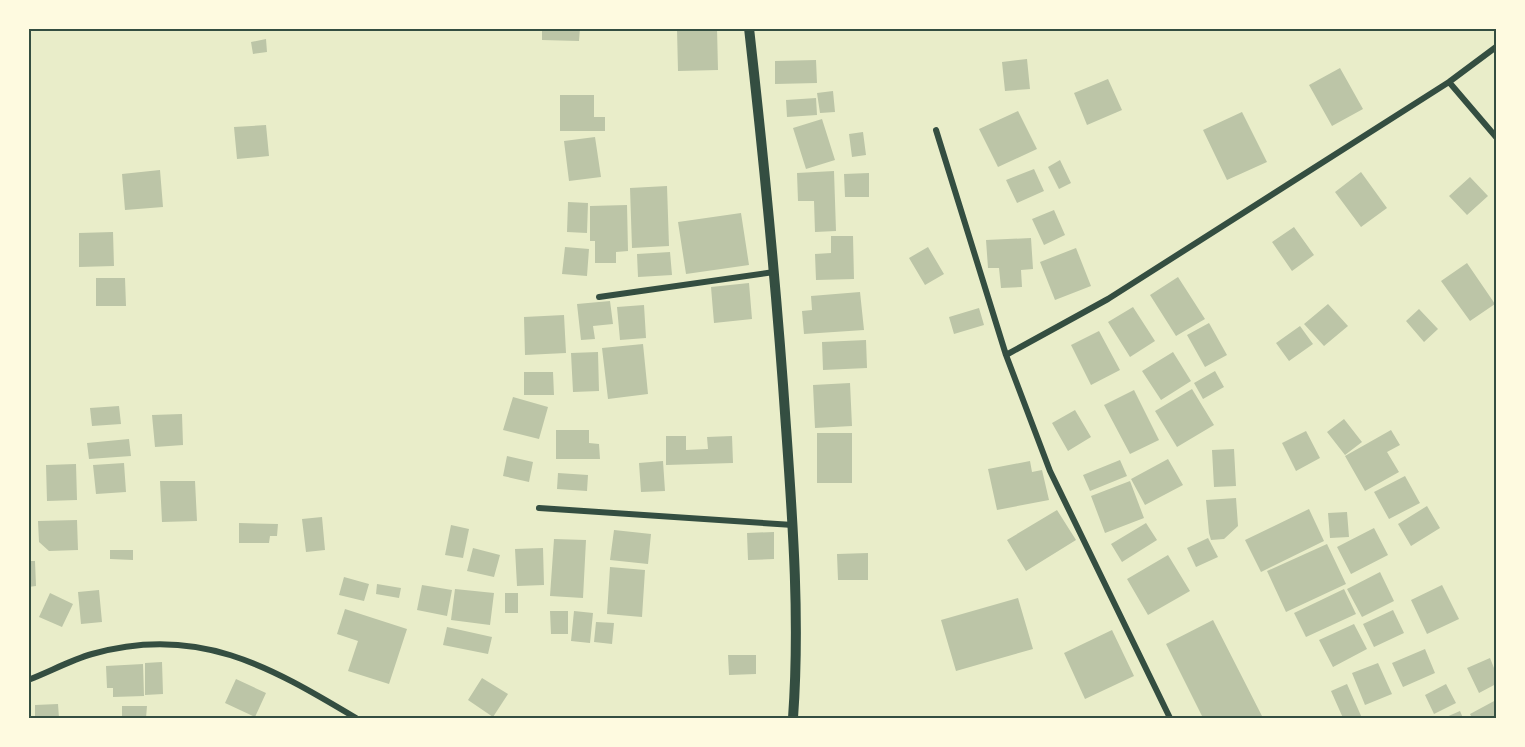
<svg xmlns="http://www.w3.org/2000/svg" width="1525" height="747" font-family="Inter,sans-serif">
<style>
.building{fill:#bcc5a7}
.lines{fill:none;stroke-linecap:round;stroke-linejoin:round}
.minor{stroke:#344e41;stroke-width:6}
.tertiary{stroke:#344e41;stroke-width:10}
.neatline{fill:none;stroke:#344e41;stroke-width:2}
</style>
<rect width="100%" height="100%" fill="#e9edc9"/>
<path class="building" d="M542 28H580L579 41 542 40Z
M717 28 718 70 678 71 677 29Z
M266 39 267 52 253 54 251 42Z
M1027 59 1030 89 1005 91 1002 62Z
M816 60 817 83 775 84V61Z
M1340 68 1363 109 1332 126 1309 85Z
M1108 79 1122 110 1087 125 1074 93Z
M833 91 835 112 820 113 817 93Z
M560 95H594V117H605V131H560Z
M816 98 817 115 787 117 786 100Z
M1018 111 1037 149 998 167 979 129Z
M1242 112 1267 162 1227 180 1203 130Z
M822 119 835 160 806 169 793 128Z
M266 125 269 156 237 159 234 127Z
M863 132 866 155 852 157 849 134Z
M595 137 601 177 569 181 564 141Z
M1060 160 1071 183 1059 189 1048 167Z
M1034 169 1044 191 1017 203 1006 180Z
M160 170 163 207 125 210 122 174Z
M834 171 836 231 815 232 814 201H798L797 173Z
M1361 172 1387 208 1361 227 1335 192Z
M869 173V197H845L844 174Z
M1470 177 1488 196 1467 215 1449 196Z
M667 186 669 246 632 248 630 188Z
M568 202 588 203 587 233 567 232Z
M627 205 628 251 616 252V263H595V241H590V206Z
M1054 210 1065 235 1044 245 1032 219Z
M741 213 749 265 686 274 678 222Z
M1294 227 1314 255 1292 271 1272 242Z
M113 232 114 266 79 267V233Z
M831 236H853L854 279 816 280 815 254 831 253Z
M1031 238 1033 269 1021 270 1022 287 1001 288 999 268H988L986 240Z
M565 247 589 249 587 276 562 274Z
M928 247 944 274 925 285 909 258Z
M1076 248 1091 286 1055 300 1040 262Z
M670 252 672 275 638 277 637 254Z
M1467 263 1495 304 1470 321 1441 281Z
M1178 277 1205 319 1176 336 1150 295Z
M96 278H125L126 306H96Z
M749 283 752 319 714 323 711 287Z
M860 292 864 330 804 334 802 311 812 310 811 296Z
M610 301 613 324 593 326 595 339 581 340 577 304Z
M1328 304 1348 326 1324 346 1304 324Z
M644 305 646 338 620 340 617 307Z
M1133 307 1155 341 1130 357 1108 322Z
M979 308 984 325 954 334 949 317Z
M1419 309 1438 329 1424 342 1406 321Z
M564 315 566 353 525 355 524 317Z
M1209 323 1227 355 1205 367 1187 335Z
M1300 326 1313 344 1289 361 1276 343Z
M1099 331 1120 370 1091 385 1071 345Z
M866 340 867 368 823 370 822 342Z
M643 344 648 394 608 399 602 348Z
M598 352 599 391 573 392 571 353Z
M1173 352 1191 381 1161 400 1142 371Z
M1215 371 1224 387 1203 399 1194 383Z
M524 372H553L554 395H524Z
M850 383 852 426 815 428 813 385Z
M1192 389 1214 425 1177 447 1155 411Z
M1134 390 1159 440 1130 454 1104 405Z
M513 397 548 407 539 439 503 430Z
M119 406 121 424 92 426 90 408Z
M1075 410 1091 437 1068 451 1052 423Z
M182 414 183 445 155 447 152 415Z
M1344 419 1362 442 1345 455 1327 432Z
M556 430H589V443L599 444 600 459H556Z
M1391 430 1400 445 1387 452 1399 472 1365 491 1345 456Z
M1306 431 1320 458 1296 471 1282 443Z
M817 433H852V483H817Z
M666 436H686V450L708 449 707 437 732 436 733 463 666 465Z
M129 439 131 456 89 459 87 443Z
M1234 449 1236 486 1214 487 1212 450Z
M507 456 533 462 529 482 503 476Z
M1168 459 1183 485 1145 505 1131 479Z
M1120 460 1127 476 1090 491 1083 475Z
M663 461 665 491 641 492 639 463Z
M1030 461 1032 472 1042 470 1049 500 997 510 988 469Z
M124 463 126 492 96 494 93 465Z
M76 464 77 500 47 501 46 465Z
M558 473 588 475 587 491 557 489Z
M1405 476 1420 503 1389 519 1374 492Z
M160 481H195L197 521 162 522Z
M1130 481 1144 518 1105 533 1091 496Z
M1236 498 1238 526 1224 539 1211 540 1209 533 1206 500Z
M1427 506 1440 528 1411 546 1398 524Z
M1309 509 1324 541 1261 572 1245 540Z
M1057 510 1076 540 1026 571 1007 540Z
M1347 512 1349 537 1330 538 1328 513Z
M322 517 325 550 306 552 302 519Z
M77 520 78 550 49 551 39 542 38 521Z
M239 523 278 524 277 536H270L269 543H239Z
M1146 523 1157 540 1122 562 1111 544Z
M451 525 469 529 463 558 445 555Z
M1374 528 1388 555 1351 574 1337 547Z
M614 530 651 534 648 564 610 560Z
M774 532V559L748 560 747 533Z
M1208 538 1218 557 1196 567 1187 548Z
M554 539 586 540 583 598 550 596Z
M1327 544 1346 584 1286 612 1267 571Z
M473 548 500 555 494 577 467 571Z
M543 548 544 585 517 586 515 549Z
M110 550H133V560L110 559Z
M868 553V580H838L837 554Z
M1168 555 1190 591 1148 615 1127 579Z
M28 561H35L36 586 28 587Z
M610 567 645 570 642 617 607 614Z
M1380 572 1394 601 1362 617 1347 589Z
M344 577 369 584 364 601 339 595Z
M377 584 401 588 399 598 376 594Z
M422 585 452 590 447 616 417 610Z
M1442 585 1459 619 1427 634 1411 600Z
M455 589 494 593 490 625 451 620Z
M1344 589 1356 614 1306 637 1294 613Z
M99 590 102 622 81 624 78 592Z
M50 593 73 604 62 627 39 617Z
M505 593H518V613H505Z
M1018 598 1033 649 956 671 941 620Z
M345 609 407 629 389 684 348 671 358 641 337 634Z
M1393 610 1404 633 1374 647 1363 624Z
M550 611H568V634H551Z
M574 611 593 613 590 643 571 641Z
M1213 620 1263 718H1203L1166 644Z
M596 622 614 623 612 644 594 642Z
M1354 624 1367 649 1333 667 1319 640Z
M447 627 492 637 488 654 443 645Z
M1112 630 1134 676 1085 699 1064 653Z
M1425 649 1435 673 1403 687 1392 663Z
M728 655H756V674L729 675Z
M1490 658 1496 673V684L1479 693 1467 668Z
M162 662 163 694 145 695V663Z
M1378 663 1392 694 1365 705 1352 673Z
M143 664 144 696 113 697V688H107L106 666Z
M482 678 508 694 493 717 468 700Z
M236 679 266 693 255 717 225 703Z
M1347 684 1362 718H1343L1331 691Z
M1446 684 1456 703 1434 714 1425 695Z
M1496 700V718H1472L1470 714Z
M58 704 59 718H35V705Z
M122 706H147L146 718H122Z
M1460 711 1463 718H1444Z"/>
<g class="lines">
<path class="minor" d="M1449 82 1496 137
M936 130 1006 355 1050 471 1170 718
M599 297 774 272
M1006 355 1108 299 1449 82 1496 47
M539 508 793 525
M28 680C49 672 71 660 92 654 197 624 269 666 356 718"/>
<path class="tertiary" d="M749 28C764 161 777 294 786 427 793 525 800 621 793 718"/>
</g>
<rect width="1525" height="747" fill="none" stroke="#fefae0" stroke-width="60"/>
<rect x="30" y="30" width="1465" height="687" class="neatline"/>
</svg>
